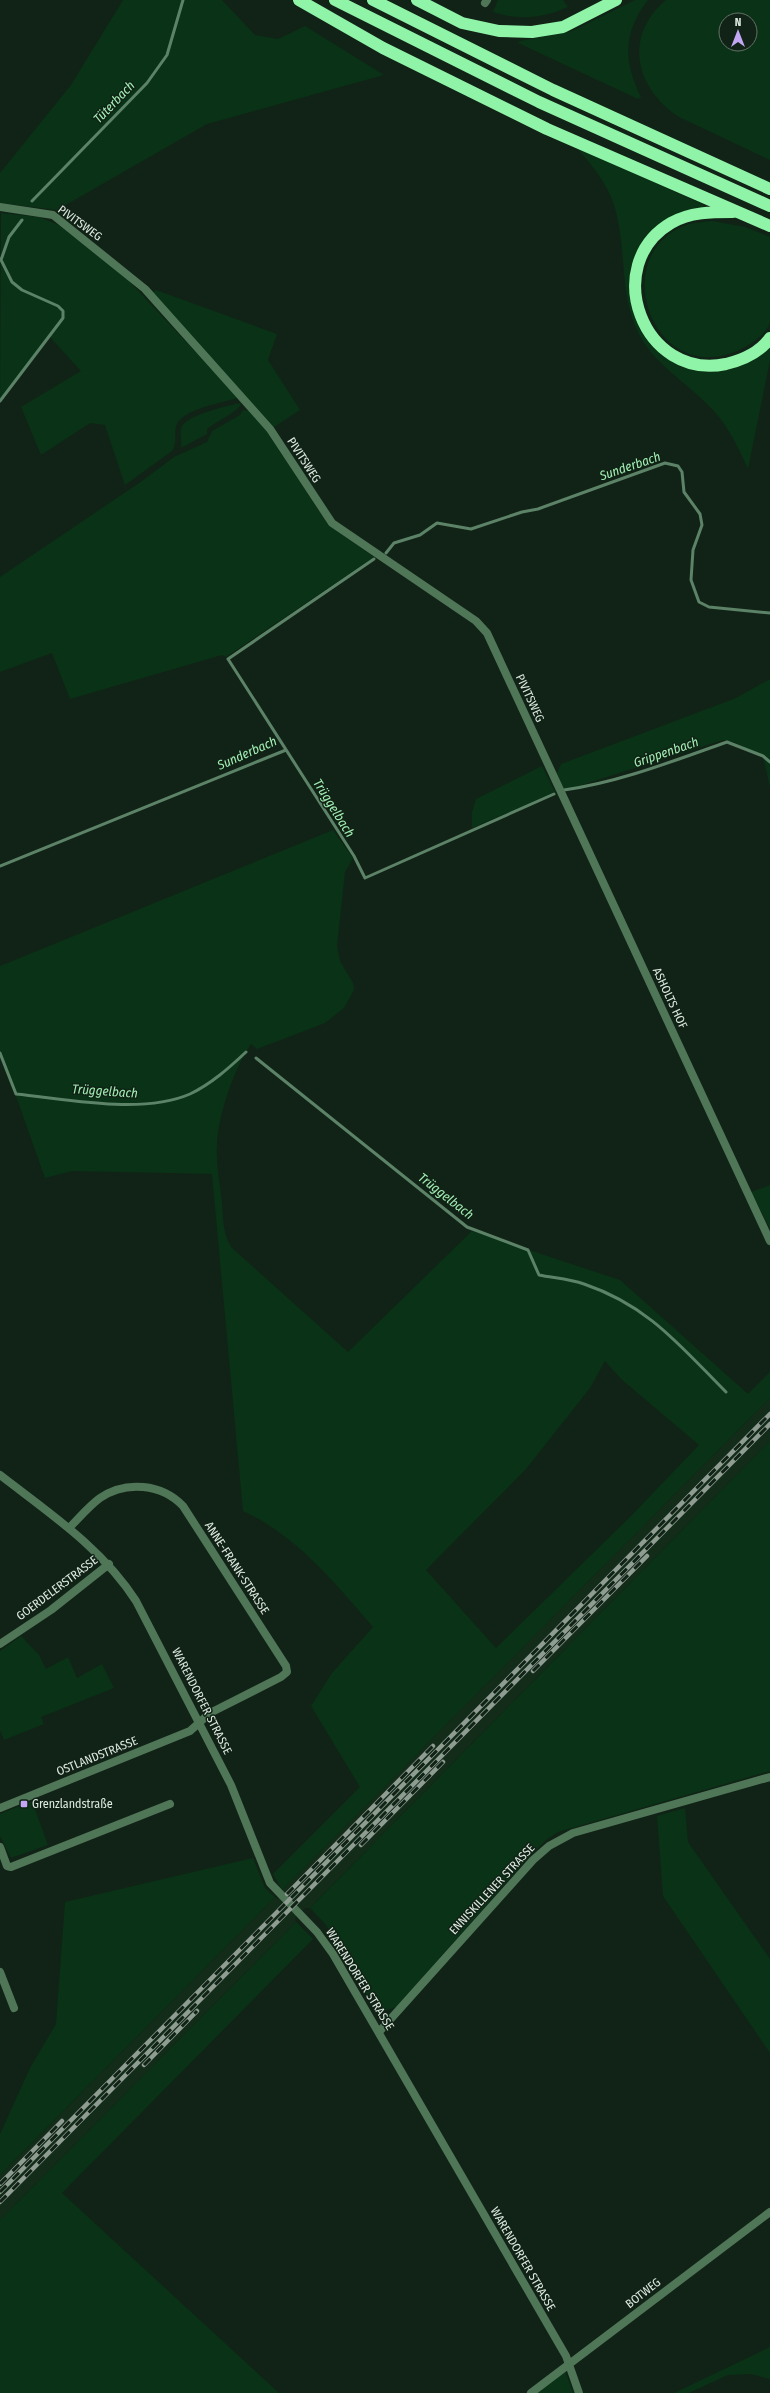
<svg xmlns="http://www.w3.org/2000/svg" width="770" height="2393" font-family="'Fira Sans Condensed',sans-serif">
<style>
.built{fill:#132b19}
.green{fill:#093217;fill-rule:evenodd}
.lines{fill:none;stroke-linecap:round;stroke-linejoin:round}
.stream{stroke:#5c8267;stroke-width:3}
.minor{stroke:#507658;stroke-width:8}
.motorway{stroke:#8ff3a8;stroke-width:12}
.rail-casing{stroke:#8e9c91;stroke-width:4.5}
.rail{stroke:#112316;stroke-width:3;stroke-dasharray:9;stroke-linecap:butt}
.poi-dot{fill:#c3a7f2;stroke:#112316;stroke-width:1.5}
.labels{text-anchor:middle;dominant-baseline:central;stroke-width:3;stroke-linejoin:round;paint-order:stroke}
.street-label{font-size:12px;fill:#deeae0;stroke:#112316}
.poi-label{font-size:12px;fill:#deeae0;stroke:#112316;text-anchor:start}
.water-label{font-size:13px;font-style:italic;fill:#a3efb4;stroke:#112316}
</style>
<rect width="100%" height="100%" fill="#112316"/>
<path class="built" d="M770 1398V1441L310 1908H305L295 1918 296 1922 0 2220V2175L275 1897 278 1899 283 1893 282 1890 317 1854Z"/>
<path class="green" d="M123 0H222L255 35 278 39 305 26 384 75 207 124 57 210 0 203V173L71 85Z
M498 0H563L568 7C543 18 520 21 493 12Z
M635 0H648C623 33 623 60 641 97L638 99 518 43 520 41 572 31Z
M666 0H770V160L679 117C635 88 623 36 666 0ZM726 20H750V44H726Z
M576 147 704 205 703 209 668 220 630 292 639 324 700 370H719L734 367 770 345V360L748 469C737 445 726 421 706 403 681 378 651 362 636 328 618 287 628 239 611 197 603 178 589 162 576 147Z
M1 213 39 217 61 226 128 280 237 396V398C222 403 184 409 177 424 173 433 178 442 172 451L125 485 105 425 90 423 41 455 21 407 81 371 49 336 0 400Z
M713 221 745 227 770 237C770 257 770 278 770 298 770 305 770 315 770 322 767 334 750 345 739 350 651 390 605 251 689 224 697 222 705 222 713 221Z
M156 290 277 334 268 360 300 410 274 427 152 293Z
M241 403C240 411 215 422 207 429V434L181 448C182 441 179 432 182 426 188 415 229 405 241 403Z
M243 410 250 411 267 432 328 525 374 557 226 657 222 655 70 699 52 653 0 672V577L142 481 174 457 207 442 212 431 240 415Z
M770 679V788L763 756 733 742 723 740 563 791 557 773 561 764 736 698Z
M542 766 555 792 472 828V812L476 799Z
M333 830 353 858 345 872 337 946 340 961 353 983 354 990 344 1008 325 1023 257 1049 251 1044C234 1069 218 1115 217 1145 216 1164 220 1184 222 1203 223 1218 223 1235 232 1248L348 1352 472 1231 620 1280 748 1394 770 1372V1398L282 1890 273 1874 360 1787 311 1706 332 1673 373 1627C334 1582 297 1536 243 1511L212 1174 72 1171 45 1178 0 1051V966ZM605 1361 621 1379 699 1445 631 1516 496 1648 426 1570 526 1469 590 1388Z
M770 1185V1229L751 1192Z
M770 1441V1771L558 1832 546 1840 529 1857 396 2007 381 2012 375 2009 326 1925 310 1908Z
M21 1636 39 1655 46 1669 68 1657 77 1678 102 1664 114 1688 41 1717 44 1724 4 1740 0 1730V1651Z
M32 1801 48 1845 11 1858 0 1836V1814Z
M685 1808 688 1842 770 1959V2053L663 1896 657 1816Z
M253 1858 265 1888 275 1897 0 2175V2134L30 2068 56 2024 65 1902Z
M296 1922 313 1939 62 2193 279 2393H0V2220Z
M770 2347V2379L751 2374 728 2375 689 2393H674Z
M565 2370 573 2393H535Z"/>
<g class="lines">
<path class="stream" d="M32 201 147 83 167 55 183 0
M0 401 63 318V311L58 306 22 290 12 282 1 260 9 237 22 220
M386 553 394 543 420 535 437 523 471 529 522 512 538 509 665 463 678 466 682 472 684 492 700 514 702 525 693 550 691 580 699 602 709 607 770 613
M374 559 228 659 354 856 365 878 554 794
M564 790C620 782 673 761 727 742L763 756 770 762
M0 866 286 750
M0 1053 16 1094C67 1099 142 1115 190 1094 211 1084 229 1068 246 1052
M256 1058 467 1227 528 1250 539 1275C554 1278 570 1279 584 1284 649 1306 680 1346 726 1392"/>
<path class="minor" d="M485 3 487 0
M0 207 53 215 145 289 270 429 332 523 476 621 487 633 770 1241
M0 1475C49 1513 102 1548 136 1601L231 1785 270 1883 317 1932 333 1954 566 2356 579 2393
M0 1644 51 1610 109 1564
M0 1808 190 1731 210 1713 281 1677 287 1672 286 1666 183 1506C162 1484 126 1480 100 1498 89 1506 79 1518 69 1528
M0 1847 7 1866 11 1867 170 1804
M0 1972 14 2008
M379 2032 533 1860 549 1846 573 1833 770 1777
M531 2393 770 2212"/>
<path class="motorway" d="M299 0 383 48 547 129 770 226
M335 0 539 102 770 206
M373 0 553 90 770 189
M417 0 462 23 499 31 532 32 563 27 616 0
M733 212C712 212 690 212 671 223 600 265 643 381 726 364 743 360 760 352 770 338"/>
<defs>
<path id="rail" d="M533 1671 647 1556
M361 1845 443 1762
M287 1894 433 1746
M144 2065 197 2011
M0 2184 62 2121
M0 2192 770 1414
M0 2202 770 1424"/>
</defs>
<use href="#rail" class="rail-casing"/>
<use href="#rail" class="rail"/>
</g>
<rect class="poi-dot" x="20" y="1800" width="8" height="8" rx="2"/>
<g class="labels">
<g class="street-label">
<text transform="translate(80 223) rotate(36)">PIVITSWEG</text>
<text transform="translate(304 460) rotate(57)">PIVITSWEG</text>
<text transform="translate(530 698) rotate(65)">PIVITSWEG</text>
<text transform="translate(670 998) rotate(65)">ASHOLTS HOF</text>
<text transform="translate(237 1568) rotate(57)">ANNE-FRANK-STRASSE</text>
<text transform="translate(57 1588) rotate(-37)">GOERDELERSTRASSE</text>
<text transform="translate(202 1701) rotate(63)">WARENDORFER STRASSE</text>
<text transform="translate(97 1756) rotate(-22)">OSTLANDSTRASSE</text>
<text transform="translate(492 1889) rotate(-47)">ENNISKILLENER STRASSE</text>
<text transform="translate(360 1979) rotate(58)">WARENDORFER STRASSE</text>
<text transform="translate(523 2259) rotate(60)">WARENDORFER STRASSE</text>
<text transform="translate(643 2293) rotate(-38)">BOTWEG</text>
</g>
<g class="poi-label">
<text x="32" y="1804">Grenzlandstraße</text>
</g>
<g class="water-label">
<text transform="translate(114 102) rotate(-46)">Tüterbach</text>
<text transform="translate(630 466) rotate(-19)">Sunderbach</text>
<text transform="translate(666 752) rotate(-19)">Grippenbach</text>
<text transform="translate(247 753) rotate(-24)">Sunderbach</text>
<text transform="translate(334 808) rotate(58)">Trüggelbach</text>
<text transform="translate(105 1091) rotate(4)">Trüggelbach</text>
<text transform="translate(446 1196) rotate(38)">Trüggelbach</text>
</g>
</g>
<g transform="translate(738 32)"><circle r="19" fill="#112316" stroke="#637367"/>
<path d="M0-3L7 15L0 10L-7 15Z" fill="#c3a7f2"/>
<text y="-6" font-size="11" font-weight="bold" text-anchor="middle" fill="#deeae0">N</text>
</g>
</svg>
